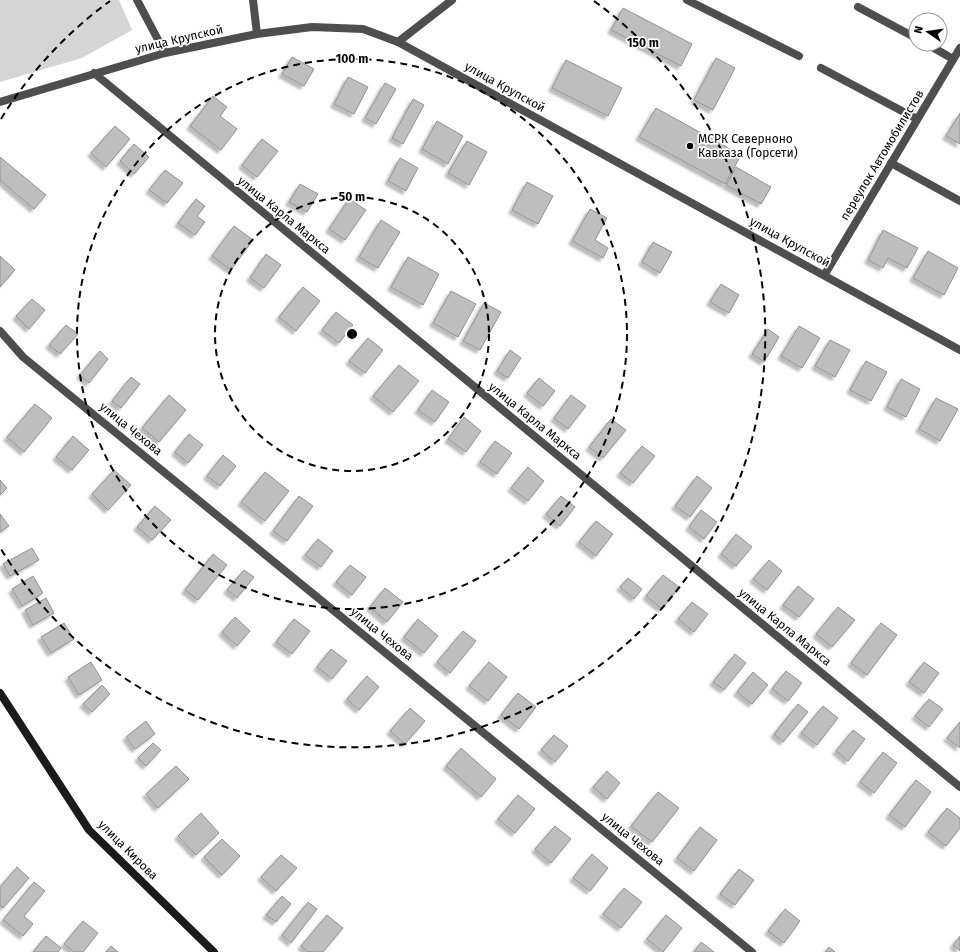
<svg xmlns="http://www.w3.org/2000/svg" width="960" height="952" font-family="'Fira Sans',sans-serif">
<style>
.green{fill:#d5d5d5}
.building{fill:#bebebe;stroke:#929292;filter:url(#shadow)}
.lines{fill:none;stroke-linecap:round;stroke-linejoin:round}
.lane{stroke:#4e4e4e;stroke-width:8}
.street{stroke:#4e4e4e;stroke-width:8}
.secondary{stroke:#1b1b1b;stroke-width:8}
.ring{fill:none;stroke:#000;stroke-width:2;stroke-dasharray:7 5}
.poi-dot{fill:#000;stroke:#fff;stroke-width:1.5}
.labels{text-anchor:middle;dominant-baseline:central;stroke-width:3.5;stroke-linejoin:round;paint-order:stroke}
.street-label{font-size:12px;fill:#000;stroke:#fff}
.poi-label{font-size:12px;fill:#000;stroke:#fff;text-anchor:start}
.centre{fill:#000;stroke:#fff;stroke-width:2}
.ring-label{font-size:12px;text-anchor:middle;font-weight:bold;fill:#000;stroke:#fff;stroke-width:3.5;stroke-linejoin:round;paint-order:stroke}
</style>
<defs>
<filter id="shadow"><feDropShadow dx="-3.5" dy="3.5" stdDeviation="1" flood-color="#0004"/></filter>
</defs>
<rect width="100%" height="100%" fill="#fff"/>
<path class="green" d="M0 0H119L132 30 82 58 0 82Z"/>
<path class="building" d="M623 8 692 44 681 66 611 30Z
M292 57 314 69 304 86 282 74Z
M716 58 735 68 713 110 694 100Z
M566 60 622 88 608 116 552 88Z
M348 77 368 87 354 114 334 104Z
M385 83 396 89 376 124 365 118Z
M213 96 227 107 220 116 237 129 221 150 190 126Z
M413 99 424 105 403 144 392 138Z
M656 108 741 155 725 184 639 137Z
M960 113V144L946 136Z
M437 121 463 136 448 164 422 149Z
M115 126 130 139 106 167 91 153Z
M262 139 278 151 257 177 242 165Z
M467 141 487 152 469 185 448 173Z
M134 144 149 157 134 174 120 161Z
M0 157 46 195 34 209 0 180Z
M400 158 418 168 406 191 388 181Z
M736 167 771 187 761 204 726 185Z
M165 170 183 183 167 203 149 190Z
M527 182 553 196 538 224 512 210Z
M300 184 318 194 307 212 289 202Z
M196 199 205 206 197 216 205 222 195 235 178 223Z
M349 199 366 210 345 240 329 229Z
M590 209 607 218 595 240 608 248 603 258 572 241Z
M381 220 400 232 378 268 359 257Z
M234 226 253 240 231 270 212 256Z
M883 230 918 248 907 268 888 258 883 268 868 260Z
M653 242 672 252 660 273 642 262Z
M928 251 958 268 944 295 913 278Z
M266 254 281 265 264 288 250 278Z
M0 256 15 270 0 287Z
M408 257 439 274 423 305 391 287Z
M721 284 739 295 729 313 710 302Z
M303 287 320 301 296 331 279 317Z
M451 291 476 304 458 337 433 323Z
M32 299 45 310 29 329 16 316Z
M484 303 501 312 480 350 463 341Z
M336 312 353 325 339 343 322 330Z
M66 325 78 334 60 354 49 345Z
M799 326 820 338 802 368 781 356Z
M768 329 779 337 764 362 752 354Z
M368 338 383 350 365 373 349 361Z
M830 340 850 350 835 377 815 366Z
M510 350 521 358 508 378 497 371Z
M100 351 108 359 89 383 80 375Z
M866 361 887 372 871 401 850 390Z
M399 365 419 381 393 412 373 396Z
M131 377 140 384 121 408 112 401Z
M539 378 555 391 543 406 527 393Z
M901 379 920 389 906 417 887 407Z
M432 390 449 402 435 422 418 410Z
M169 395 186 410 159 442 142 428Z
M571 395 586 406 568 429 554 418Z
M936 398 958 409 940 441 919 429Z
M35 404 52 418 24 452 7 437Z
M464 417 481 431 466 452 448 439Z
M611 419 626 430 603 458 589 447Z
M189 434 203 445 188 463 175 452Z
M73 436 89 450 72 470 56 457Z
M495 441 512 453 497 474 480 462Z
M642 446 655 456 633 483 620 473Z
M223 455 236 466 220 486 207 476Z
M528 467 544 481 528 501 511 488Z
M114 470 131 485 108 510 92 494Z
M265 472 289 491 265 521 241 502Z
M697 476 712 488 690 517 675 506Z
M0 480 7 488 0 495Z
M299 496 313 506 287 541 273 531Z
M561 496 575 507 560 526 546 514Z
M155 506 171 520 152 540 137 527Z
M701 510 717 522 704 539 689 527Z
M0 514 9 526 0 532Z
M596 521 613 534 596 556 579 542Z
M736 534 752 547 736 566 721 554Z
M318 539 333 551 321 567 305 555Z
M32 548 39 560 10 576 3 564Z
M213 554 227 565 198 600 185 590Z
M769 560 782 571 767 590 753 579Z
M350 565 366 577 352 595 336 582Z
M244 570 254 577 237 598 227 590Z
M663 575 679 587 662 609 646 596Z
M33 576 43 593 22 606 12 589Z
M628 578 642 589 634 599 620 587Z
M798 586 814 599 799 617 783 605Z
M385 588 403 602 387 622 370 607Z
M46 598 54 613 33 625 25 610Z
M692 602 708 614 694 632 678 619Z
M838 607 855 620 832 647 816 634Z
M235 617 250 631 237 646 222 632Z
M294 619 310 631 292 654 276 642Z
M418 619 438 636 424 653 404 637Z
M64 623 74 639 51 653 41 637Z
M881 623 897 635 867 675 851 663Z
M463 631 476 641 450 673 437 662Z
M331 649 347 661 332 679 317 667Z
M735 654 746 663 724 690 713 682Z
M91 662 102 680 79 695 68 677Z
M489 662 507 677 488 701 469 686Z
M924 662 939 673 924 693 909 682Z
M786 671 802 683 788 701 772 689Z
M753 672 768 685 752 704 737 692Z
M367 676 379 687 359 710 347 699Z
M102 685 110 694 92 712 83 704Z
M518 693 536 707 519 729 501 715Z
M929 699 943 709 929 727 915 716Z
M798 704 808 712 783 742 774 734Z
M823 706 838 718 817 745 801 733Z
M410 708 425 721 405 744 390 731Z
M146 721 155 734 135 749 126 737Z
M960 722V748L947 738Z
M853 730 865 739 848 761 836 751Z
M554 735 568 746 555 762 541 750Z
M153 743 161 750 146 766 138 758Z
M461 748 496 779 481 797 446 766Z
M883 752 897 763 874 793 860 782Z
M176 766 189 779 158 808 146 794Z
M607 771 620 783 607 799 593 787Z
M916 780 931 792 905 827 889 815Z
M658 792 679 808 652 842 631 826Z
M518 795 535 809 515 833 498 819Z
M947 808 960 818V828L946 846 928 832Z
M201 813 219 833 196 855 178 836Z
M555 826 571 839 551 863 535 849Z
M700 827 717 840 694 871 677 858Z
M222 839 240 856 222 875 204 857Z
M592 854 608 868 590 891 573 878Z
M281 855 297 868 276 891 261 877Z
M17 867 29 878 3 908 0 905V887Z
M739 869 754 880 735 905 720 894Z
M34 882 45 891 24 916 33 924 23 936 3 920Z
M624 888 642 902 621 928 603 914Z
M282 896 291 904 276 922 266 915Z
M308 902 317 909 291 943 282 935Z
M785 909 800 921 784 943 768 931Z
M327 915 343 928 323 952H308L301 946Z
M666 915 682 928 663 952 647 939Z
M83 921 98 933 83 952H74L64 944Z
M46 936 61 948 58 952H33Z
M960 936V951L953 945Z
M701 942 714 952H694Z
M111 946 118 952H106Z
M829 947 835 952H825Z"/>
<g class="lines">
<path class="lane" d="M137 0 165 53
M687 0 799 56
M858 7 916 38
M398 42 452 0
M927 44 953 59
M821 68 917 119
M891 163 960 201"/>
<path class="street" d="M253 0 257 34
M94 73 960 787
M0 102 165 53 257 34 312 27 363 29 398 42 960 350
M825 274 960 48
M0 331 23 357 752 952"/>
<path class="secondary" d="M0 693 89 830 214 952"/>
</g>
<g class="ring">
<circle cx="352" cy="334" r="137"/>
<circle cx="352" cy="334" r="275"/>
<path d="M1 119A412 412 0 0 1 110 1M594 1A412 412 0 1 1 1 549"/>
</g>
<circle class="poi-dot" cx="690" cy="146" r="4"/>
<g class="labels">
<g class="street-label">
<text transform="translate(179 39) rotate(-13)">улица Крупской</text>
<text transform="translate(505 87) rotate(29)">улица Крупской</text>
<text transform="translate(882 155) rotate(-59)">переулок Автомобилистов</text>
<text transform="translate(284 215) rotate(39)">улица Карла Маркса</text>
<text transform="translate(790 242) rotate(29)">улица Крупской</text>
<text transform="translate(535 421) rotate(39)">улица Карла Маркса</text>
<text transform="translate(131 429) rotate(39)">улица Чехова</text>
<text transform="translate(785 627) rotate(39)">улица Карла Маркса</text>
<text transform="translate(382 634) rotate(39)">улица Чехова</text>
<text transform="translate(633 839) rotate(39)">улица Чехова</text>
<text transform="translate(128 850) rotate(45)">улица Кирова</text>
</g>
<g class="poi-label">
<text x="698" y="139">МСРК Северноно<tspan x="698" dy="14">Кавказа (Горсети)</tspan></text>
</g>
</g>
<circle cx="352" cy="334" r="6" class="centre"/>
<g class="ring-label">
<text x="643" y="47">150 m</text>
<text x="352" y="63">100 m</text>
<text x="352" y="201">50 m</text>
</g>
<g transform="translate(928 32) rotate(283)"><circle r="19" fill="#ffffff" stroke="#999999"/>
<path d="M0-3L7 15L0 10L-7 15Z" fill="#000000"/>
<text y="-6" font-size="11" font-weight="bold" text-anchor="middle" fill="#000000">N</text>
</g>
</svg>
